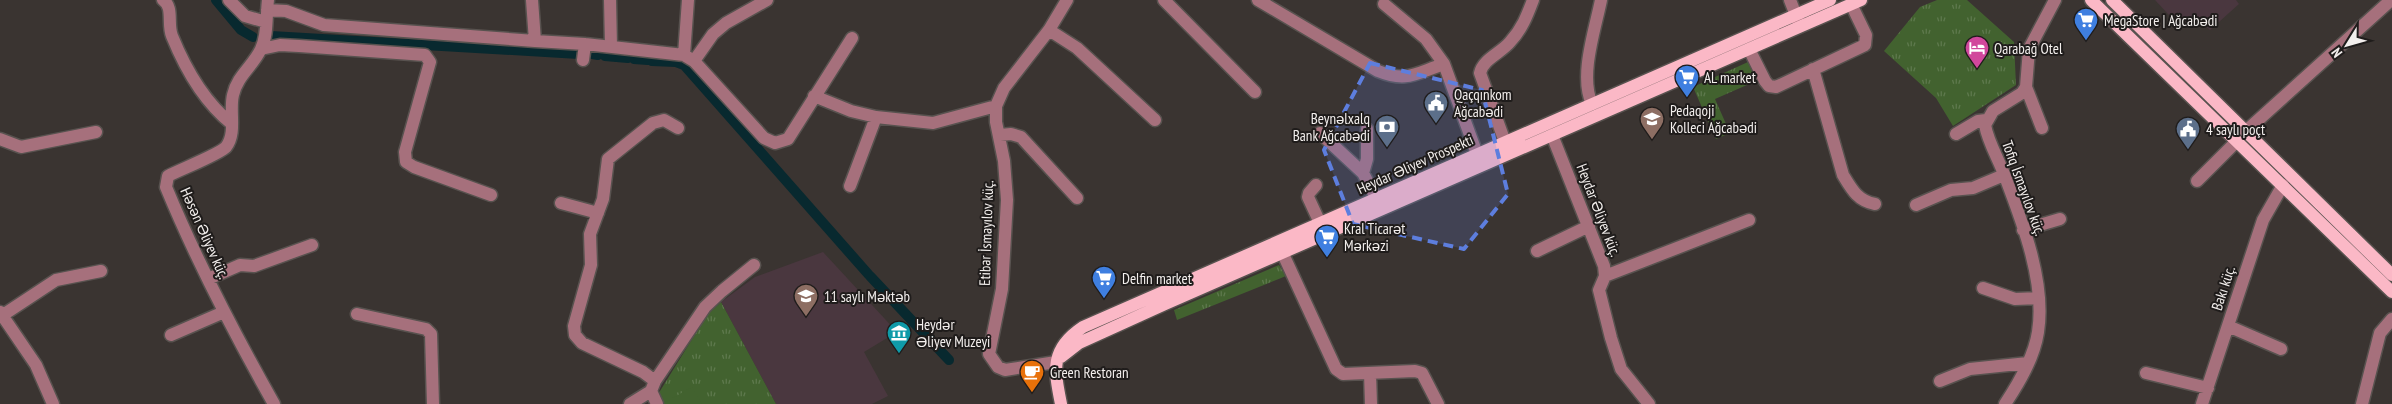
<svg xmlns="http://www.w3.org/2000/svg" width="2392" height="404" font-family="'PT Sans Narrow',sans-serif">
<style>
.education{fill:#4a373f}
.grass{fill:url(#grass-tufts)}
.pitch{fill:#42622f}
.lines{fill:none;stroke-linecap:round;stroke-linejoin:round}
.canal{stroke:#08292f;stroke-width:10}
.minor-casing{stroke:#58524f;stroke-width:15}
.major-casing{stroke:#58524f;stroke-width:15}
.minor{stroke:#a6707c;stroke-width:12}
.major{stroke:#fbb8c6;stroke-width:12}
.marked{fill:#5d7ede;fill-opacity:0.2;stroke:#5d7ede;stroke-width:4;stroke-dasharray:10 6;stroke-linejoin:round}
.labels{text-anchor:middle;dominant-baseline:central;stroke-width:4;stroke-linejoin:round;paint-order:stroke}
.poi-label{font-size:15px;fill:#f3efed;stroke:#1f1c1b;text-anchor:start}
.street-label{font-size:15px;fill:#f3efed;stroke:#1f1c1b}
</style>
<defs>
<pattern id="grass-tufts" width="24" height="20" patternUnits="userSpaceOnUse" patternTransform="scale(1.25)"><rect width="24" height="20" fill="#42622f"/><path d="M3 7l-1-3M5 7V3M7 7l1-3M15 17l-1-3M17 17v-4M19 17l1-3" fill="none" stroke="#5e794d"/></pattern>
</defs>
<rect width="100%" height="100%" fill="#3a3431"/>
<path class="education" d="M2155 0H2236L2239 4 2210 30 2194 15 2181 28Z
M823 252 897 332 864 352 888 396 872 404H776L721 302 755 277Z"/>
<path class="grass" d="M1937 0H1967L2014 42 2016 85 1953 126 1936 98 1884 51 1920 7Z
M1748 62 1756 81 1715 99 1730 133 1716 139 1693 87Z
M1279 265 1286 276 1177 320 1174 310Z
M721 302 776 404H660L658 399 660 391 707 315Z"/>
<path class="pitch" d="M692 387 702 404H665L664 403Z"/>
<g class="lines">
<path class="canal" d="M216 0 241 30 253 37
M271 36 579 54
M587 53 598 55
M605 56 628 58
M634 59 648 60
M652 61 676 62 684 65 869 275
M870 276 949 360"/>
<defs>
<path id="minor" d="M163 0C174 7 167 24 172 36 185 68 204 102 232 124
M229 0 245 16 266 22
M268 0C266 16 268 35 261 49 253 66 237 76 233 95 229 111 237 133 226 147 220 154 179 170 168 176L166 187C197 262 234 333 274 404
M532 0 535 41 585 44 684 55 694 61 764 138 775 143 788 139 852 38
M610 0 611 46
M1164 0 1255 92
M1258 0 1378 71C1407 83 1416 73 1444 64
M1790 0 1799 23
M1384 4 1426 39 1444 64 1477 154
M267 10 286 11 324 25 535 41
M1049 30 1077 48 1155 120
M261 49 280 45 299 46 425 55 430 62 405 152 406 162 414 167 491 195
M1749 49 1765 81 1769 86 1776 87 1865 45 1866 35 1851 4
M684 55 688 0
M583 60 585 44
M694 61 713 34 726 23 767 0
M1813 69 1843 175C1852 190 1858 201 1875 204
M2026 87 2042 128
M814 96 851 111 876 117 933 123 996 106
M1592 104C1579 76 1595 30 1601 0
M2246 131 2391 0
M1320 133 1363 173 1376 198
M1956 134 1978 121 1986 120
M1000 135 1011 134 1021 137 1077 198
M1552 135 1604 266 1605 276 1599 290 1611 338 1621 369 1649 404
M0 139 21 147 96 132
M1505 142 1480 73C1483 59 1501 53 1510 42 1522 29 1527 16 1533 0
M1363 173 1367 159V129
M2197 181 2237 141
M1316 185 1309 193 1308 197 1320 223
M850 186 876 117
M561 203 598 213
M1916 205 1951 190 1973 188 2004 175
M2023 230 2060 219
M1537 251 1589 226
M1283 254 1336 369 1343 374 1415 371 1422 373 1438 404
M1605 276 1749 220
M208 279 240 265 254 266 312 245
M1983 288 2015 299 2039 298
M0 312 36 365 53 404
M357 314 426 329 431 334 433 404
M3 315 56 280 101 271
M2228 326 2281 349
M171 335 224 312
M1056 362 1005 370 998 367 989 354 1002 289 1007 200 1004 161 996 122V106L1004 88 1049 30 1067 0
M1370 373 1371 404
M2146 373 2208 388
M655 381 643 372 582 343 575 335 574 326 591 265 590 234 603 199 608 159 653 123 664 120 678 128
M1940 381 1970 369 2028 363
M630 404 651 391
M657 404 651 391 655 381 705 307 722 291 754 265
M2005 404C2019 383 2034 358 2038 332 2046 282 2022 221 2004 174 1998 158 1988 142 1985 125L1993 111 2022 93 2026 87 2029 49 2055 0
M2202 404 2263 220 2283 185
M2362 404 2380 333 2392 319"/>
<path id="major" d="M2091 0 2392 292
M2112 0 2392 275
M1061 357 1079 343 1165 304 1861 0
M1061 404C1054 369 1050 349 1083 327L1830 0"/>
</defs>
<use href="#minor" class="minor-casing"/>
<use href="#major" class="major-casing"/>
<use href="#minor" class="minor"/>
<use href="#major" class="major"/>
</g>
<path class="marked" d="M1370 63 1482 90 1508 194 1464 249 1353 224 1324 150Z"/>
<defs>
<symbol id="supermarket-pin" viewBox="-11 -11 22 30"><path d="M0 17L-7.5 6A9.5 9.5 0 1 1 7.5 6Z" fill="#3f7fe0" stroke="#1f1c1b"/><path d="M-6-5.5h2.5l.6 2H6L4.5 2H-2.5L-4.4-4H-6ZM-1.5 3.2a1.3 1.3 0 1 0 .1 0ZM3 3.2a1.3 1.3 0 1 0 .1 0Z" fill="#fff"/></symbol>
<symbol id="hotel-pin" viewBox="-11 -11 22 30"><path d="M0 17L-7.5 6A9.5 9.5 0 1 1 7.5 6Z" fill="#d1479c" stroke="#1f1c1b"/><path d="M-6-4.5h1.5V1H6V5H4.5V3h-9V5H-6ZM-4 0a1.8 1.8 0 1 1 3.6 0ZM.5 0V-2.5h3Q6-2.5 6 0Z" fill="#fff"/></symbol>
<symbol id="civic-pin" viewBox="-11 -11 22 30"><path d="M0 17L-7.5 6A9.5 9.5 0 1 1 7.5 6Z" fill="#5c6f8a" stroke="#1f1c1b"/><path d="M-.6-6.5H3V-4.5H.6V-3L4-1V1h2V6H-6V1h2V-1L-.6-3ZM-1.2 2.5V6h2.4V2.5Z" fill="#fff"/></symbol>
<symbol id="university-pin" viewBox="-11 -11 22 30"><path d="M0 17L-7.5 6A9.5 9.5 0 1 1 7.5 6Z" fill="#8d6e63" stroke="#1f1c1b"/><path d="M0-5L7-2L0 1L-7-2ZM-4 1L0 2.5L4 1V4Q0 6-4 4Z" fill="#fff"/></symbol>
<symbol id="bank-pin" viewBox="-11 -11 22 30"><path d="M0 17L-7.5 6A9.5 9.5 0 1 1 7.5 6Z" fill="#5c6f8a" stroke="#1f1c1b"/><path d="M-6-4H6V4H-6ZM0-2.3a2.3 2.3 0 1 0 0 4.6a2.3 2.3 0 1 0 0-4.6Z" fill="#fff"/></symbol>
<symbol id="school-pin" viewBox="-11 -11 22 30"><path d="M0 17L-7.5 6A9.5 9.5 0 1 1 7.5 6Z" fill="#8d6e63" stroke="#1f1c1b"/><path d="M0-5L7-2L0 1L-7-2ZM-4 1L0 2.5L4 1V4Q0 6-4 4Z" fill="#fff"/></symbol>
<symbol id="museum-pin" viewBox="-11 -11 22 30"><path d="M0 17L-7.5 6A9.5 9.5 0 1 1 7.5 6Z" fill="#0f9aa8" stroke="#1f1c1b"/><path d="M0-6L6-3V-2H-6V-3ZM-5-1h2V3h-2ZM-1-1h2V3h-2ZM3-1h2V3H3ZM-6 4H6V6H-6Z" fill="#fff"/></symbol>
<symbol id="cafe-pin" viewBox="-11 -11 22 30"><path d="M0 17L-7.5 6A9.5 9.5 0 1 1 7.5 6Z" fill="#e8710a" stroke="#1f1c1b"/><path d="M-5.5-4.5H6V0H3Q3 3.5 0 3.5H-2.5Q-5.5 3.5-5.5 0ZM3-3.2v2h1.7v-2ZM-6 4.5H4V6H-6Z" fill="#fff"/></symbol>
</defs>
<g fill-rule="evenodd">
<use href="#supermarket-pin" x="2072" y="6" width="28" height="38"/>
<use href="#hotel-pin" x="1963" y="34" width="28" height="38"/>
<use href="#supermarket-pin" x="1673" y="63" width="28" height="38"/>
<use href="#civic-pin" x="1422" y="89" width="28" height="38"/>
<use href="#university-pin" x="1638" y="105" width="28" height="38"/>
<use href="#bank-pin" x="1373" y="113" width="28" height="38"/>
<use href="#civic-pin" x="2174" y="115" width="28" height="38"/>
<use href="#supermarket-pin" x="1313" y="223" width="28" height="38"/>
<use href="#supermarket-pin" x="1090" y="264" width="28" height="38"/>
<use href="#school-pin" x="792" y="282" width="28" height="38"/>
<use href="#museum-pin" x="885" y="319" width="28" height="38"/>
<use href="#cafe-pin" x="1018" y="358" width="28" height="38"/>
</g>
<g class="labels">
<g class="poi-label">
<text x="2104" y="20">MegaStore | Ağcabədi</text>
<text x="1994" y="48">Qarabağ Otel</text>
<text x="1704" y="77">AL market</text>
<text x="1454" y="94">Qaçqınkom<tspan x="1454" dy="17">Ağcabədi</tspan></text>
<text x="1670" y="110">Pedaqoji<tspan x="1670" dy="17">Kolleci Ağcabədi</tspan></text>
<text x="1370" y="118" text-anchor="end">Beynəlxalq<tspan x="1370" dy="17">Bank Ağcabədi</tspan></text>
<text x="2206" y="129">4 saylı poçt</text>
<text x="1344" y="228">Kral Ticarət<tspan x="1344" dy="17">Mərkəzi</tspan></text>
<text x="1122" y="278">Delfin market</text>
<text x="824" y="296">11 saylı Məktəb</text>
<text x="916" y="324">Heydər<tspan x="916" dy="17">Əliyev Muzeyi</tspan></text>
<text x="1050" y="372">Green Restoran</text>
</g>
<g class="street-label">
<text transform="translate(1415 164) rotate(-24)">Heydar Əliyev Prospekti</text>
<text transform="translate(2024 188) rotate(70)">Tofiq İsmayılov küç.</text>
<text transform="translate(1599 210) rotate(69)">Heydar Əliyev küç.</text>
<text transform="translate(205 233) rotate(66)">Həsən Əliyev küç.</text>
<text transform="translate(986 233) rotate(-88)">Etibar İsmayılov küç.</text>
<text transform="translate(2223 288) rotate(-72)">Bakı küç.</text>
</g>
</g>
<g transform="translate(2347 45) rotate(233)" stroke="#1f1c1b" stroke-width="4" paint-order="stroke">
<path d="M0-4L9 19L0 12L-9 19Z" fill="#f3efed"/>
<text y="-8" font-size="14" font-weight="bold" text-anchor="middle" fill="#f3efed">N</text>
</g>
</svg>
